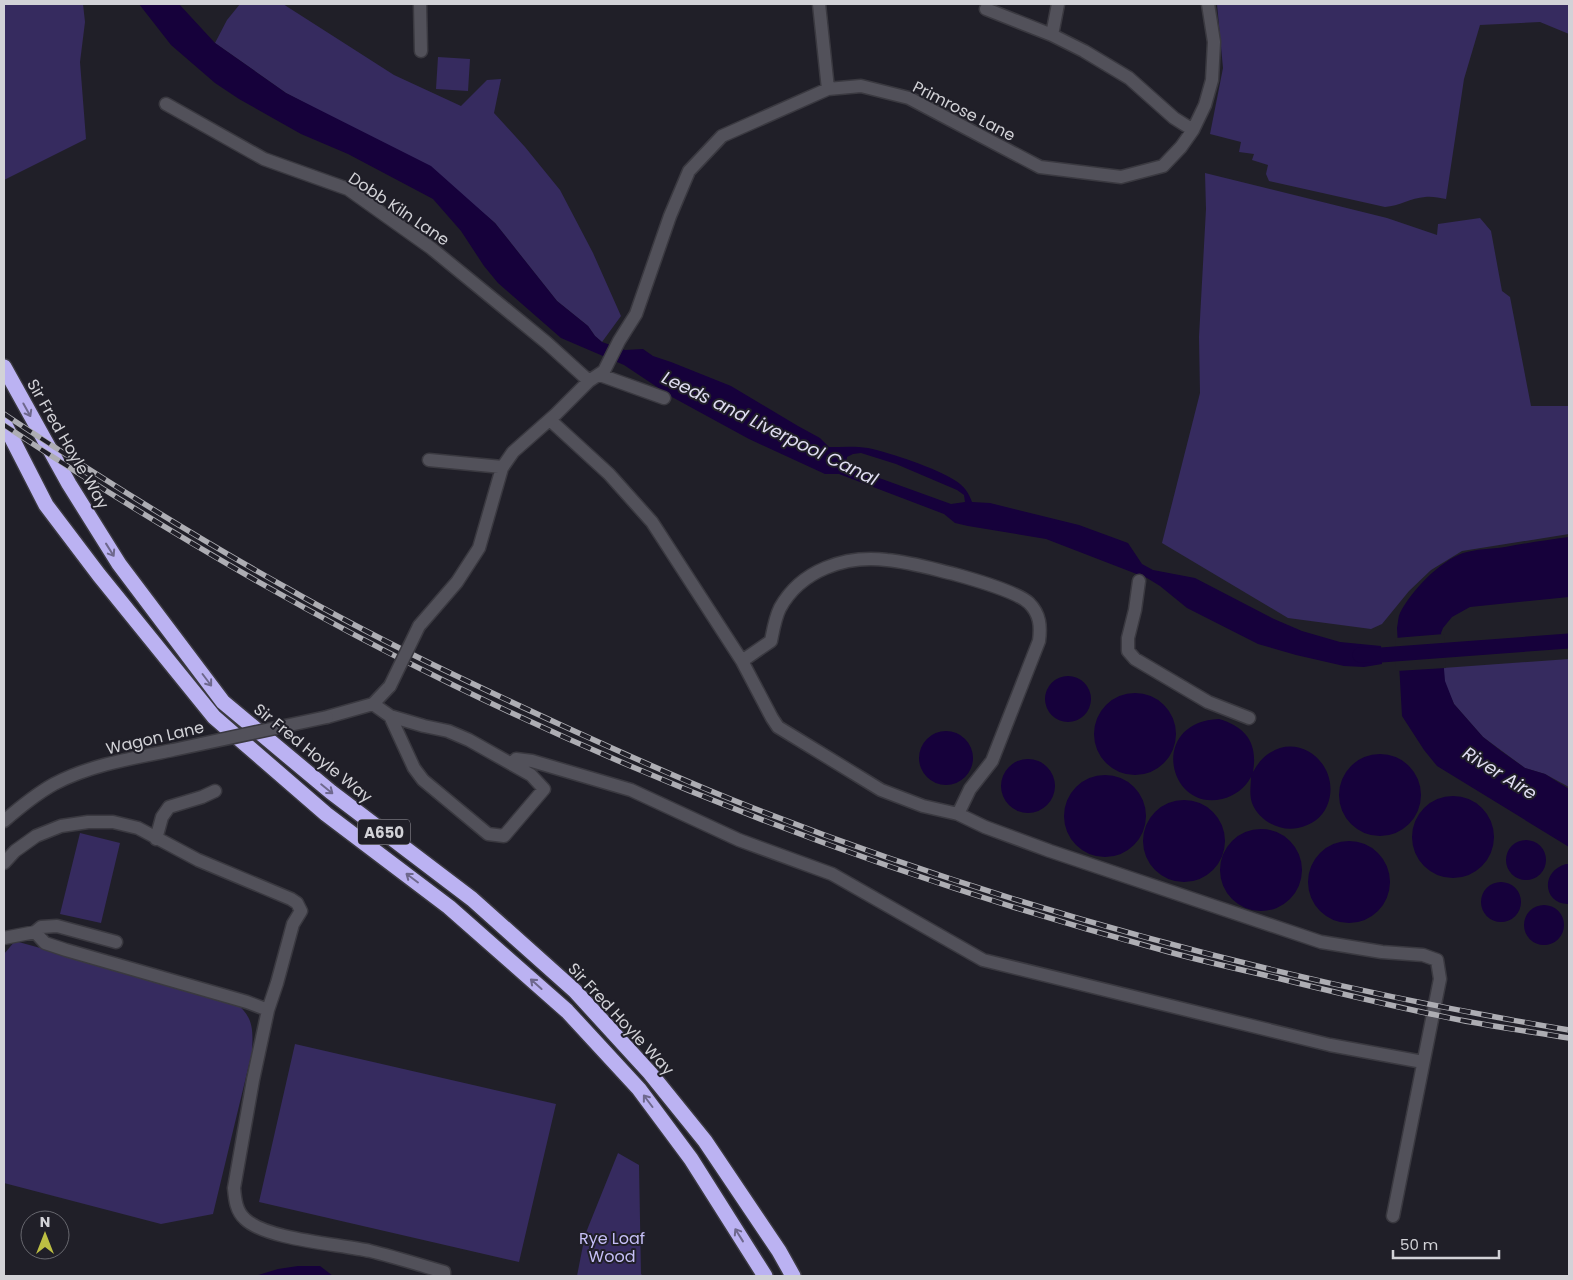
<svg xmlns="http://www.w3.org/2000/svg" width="1573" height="1280" font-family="Poppins,sans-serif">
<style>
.green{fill:#362b5f}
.water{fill:#16013b;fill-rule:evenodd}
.pier{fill:#201f28}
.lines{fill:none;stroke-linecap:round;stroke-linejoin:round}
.canal{stroke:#16013b;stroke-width:15}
.minor-casing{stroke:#3a3940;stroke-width:15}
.highway-casing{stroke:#3a3940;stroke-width:18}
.minor{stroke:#52515a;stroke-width:12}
.highway{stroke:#bbb2f2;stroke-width:15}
.rail-casing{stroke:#adadb3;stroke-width:5.5}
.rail{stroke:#201f28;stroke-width:4;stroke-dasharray:11;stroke-linecap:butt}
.minor-bridge-casing{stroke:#3a3940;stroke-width:15;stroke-linecap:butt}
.minor-bridge{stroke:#52515a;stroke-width:12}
.oneway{stroke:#6e688d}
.labels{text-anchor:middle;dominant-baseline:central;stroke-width:4;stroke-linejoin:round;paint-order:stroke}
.shield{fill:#201f28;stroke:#9d9ca2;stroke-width:1}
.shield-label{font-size:15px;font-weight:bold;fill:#d2d2d7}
.street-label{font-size:16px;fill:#d2d2d7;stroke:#201f28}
.park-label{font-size:16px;fill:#c6bff7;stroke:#201f28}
.water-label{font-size:18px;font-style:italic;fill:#dfddf1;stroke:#201f28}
</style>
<rect width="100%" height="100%" fill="#201f28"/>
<path class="green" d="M4 4H83L85 22 80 62 86 139 4 180Z
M240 4H283L394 75 461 106 487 80 501 79 494 113 525 147 560 190 593 253 621 316 602 342 595 336 588 326 557 301 495 223 475 206 318 110 286 93 215 43 227 20Z
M1217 4H1569V34L1540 22 1480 25 1464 79 1446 199C1439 198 1432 196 1425 197 1411 198 1399 206 1385 207L1269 181 1266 174 1268 165 1252 160 1254 154 1239 152 1241 142 1210 134 1223 68Z
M438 57 470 59 468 91 436 89Z
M1205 173 1387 218 1437 235 1438 224 1480 218 1491 231 1502 291 1510 297 1531 406H1569V534L1462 551 1431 570 1409 591 1382 624 1371 629 1288 618 1162 543 1200 393 1199 337 1206 209Z
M1569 659V787L1545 774 1525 768 1483 737 1454 704 1444 682 1443 668Z
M80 833 120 843 101 923 60 914Z
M15 941 235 1002C254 1018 253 1029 252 1052L213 1214 161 1224 4 1183V954Z
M295 1044 556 1104 519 1262 259 1202Z
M618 1153 639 1165 641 1274 643 1276H577L585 1235Z"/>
<path class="water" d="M139 4H179L215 43 286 93 431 166 495 223 557 301 588 326 595 336 602 342 625 350 643 349 653 356 671 362 731 386 798 426 820 438 829 447C842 447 856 446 868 448 891 453 936 468 956 481 964 486 969 493 972 502L990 503 1079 525 1128 543 1142 564 1153 570 1195 578 1274 619 1302 631 1340 642 1381 646 1382 664 1364 667 1344 666 1296 655 1258 644 1187 608 1160 586 1147 578 1046 539 968 526 955 523 944 514 839 474H825L749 439 672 397 624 365 561 338 498 283 484 266 461 231 433 199 348 154 301 134 239 99 215 83 171 45ZM861 453 896 464 957 490 964 495 965 502 951 504 846 466 847 457 853 454Z
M1569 537V597L1470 607 1452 617 1443 628 1441 633 1445 681 1454 704 1483 737 1501 751 1525 768 1545 774 1569 789V847L1437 766 1424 750 1402 716 1397 628C1398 623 1398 617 1400 613 1411 591 1440 561 1463 553 1476 549 1491 549 1505 547 1526 543 1547 540 1569 537Z
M1045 699a23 23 0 1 1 46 0a23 23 0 1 1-46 0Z
M1094 734a41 41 0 1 1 82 0a41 41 0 1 1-82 0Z
M1219 719C1246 727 1258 743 1253 772 1257 765 1261 759 1268 754 1301 730 1343 768 1327 806 1322 818 1311 825 1298 828 1280 832 1259 821 1252 803 1249 794 1251 785 1251 777 1245 788 1235 796 1222 799 1168 812 1148 722 1219 719Z
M919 758a27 27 0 1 1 54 0a27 27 0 1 1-54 0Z
M1339 795a41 41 0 1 1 82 0a41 41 0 1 1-82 0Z
M1001 786a27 27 0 1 1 54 0a27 27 0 1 1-54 0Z
M1064 816a41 41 0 1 1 82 0a41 41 0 1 1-82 0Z
M1412 837a41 41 0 1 1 82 0a41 41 0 1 1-82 0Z
M1143 841a41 41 0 1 1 82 0a41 41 0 1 1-82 0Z
M1220 870a41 41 0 1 1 82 0a41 41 0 1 1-82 0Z
M1506 860a20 20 0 1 1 40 0a20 20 0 1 1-40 0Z
M1308 882a41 41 0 1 1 82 0a41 41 0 1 1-82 0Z
M1566 864H1569V904C1544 905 1539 872 1566 864Z
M1481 902a20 20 0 1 1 40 0a20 20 0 1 1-40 0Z
M1524 925a20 20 0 1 1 40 0a20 20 0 1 1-40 0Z
M298 1266H320L333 1276H255L278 1269Z"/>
<path class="pier" d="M1444 634 1446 668 1396 671 1395 638Z"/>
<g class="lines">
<path class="canal" d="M1360 655H1381L1569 641"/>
<defs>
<path id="minor" d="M420 4 421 51
M819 4 828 89
M986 9 1052 35 1084 51 1129 78 1174 118 1193 130
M1052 35 1058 4
M166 104 264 159 348 189 431 248 547 343 589 381
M600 375 664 398
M550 420 609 474 652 522 742 661 772 718 778 727 881 790 923 806 958 814 985 827 1050 851 1321 942 1382 952 1423 955 1437 960 1440 979 1393 1216
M429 460 502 467
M1139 581 1135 610 1128 638V651L1135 659 1208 702 1249 718
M419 626 457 582 479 548 502 468 513 452 556 414 589 381 604 371 619 341 636 314 670 216 689 171 722 136 828 89 861 86 909 98 1040 167 1121 177 1163 166 1181 147 1193 130 1205 105 1212 80 1214 42 1208 4
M742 661 771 641C773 631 775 618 780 608 801 570 845 555 887 560 910 562 933 569 954 574 972 579 1016 591 1029 603 1040 614 1041 626 1039 641L992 761 970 789 958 814
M373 704 390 716 424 726 448 731 469 740 531 775 544 789 504 836 488 834 423 780 414 768 390 716
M327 717 373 704 390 686
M512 764 516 759 532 761 631 790 739 840 832 874 983 960 1330 1045 1423 1062
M4 821C19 808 36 794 54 784 90 765 133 758 173 750
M156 839 162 817 169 807 202 797 215 791
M4 863 15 851 36 836 61 826 88 822H113L138 828 198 860 291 899 297 903 301 911 293 924 277 983 268 1010
M35 932 41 927 57 926 116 942
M4 938 35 932 45 943 66 950 247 1002 268 1010 253 1080 234 1188C235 1199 236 1211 245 1219 267 1240 340 1244 370 1251 395 1257 420 1265 444 1272V1276"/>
<path id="highway" d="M4 367 69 484 119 564 223 702 331 792 472 899 575 991 650 1073 705 1141 779 1251 793 1276
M4 423 46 505 99 575 214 717 326 814 449 907 567 1011 639 1089 691 1159 765 1276"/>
</defs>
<use href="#minor" class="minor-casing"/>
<use href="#highway" class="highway-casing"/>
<use href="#minor" class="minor"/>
<use href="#highway" class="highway"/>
<defs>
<path id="rail" d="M4 414C96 475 190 534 287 588 376 639 468 682 561 725 618 751 675 777 733 800 1002 907 1284 982 1569 1030
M4 425C148 520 297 609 453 685 679 795 919 885 1162 950 1200 961 1239 969 1277 978 1338 993 1399 1008 1460 1020 1496 1027 1533 1032 1569 1038"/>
</defs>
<use href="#rail" class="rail-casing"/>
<use href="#rail" class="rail"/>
<defs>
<path id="minor-bridge" d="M390 686 419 626
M173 750 327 717"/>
</defs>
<use href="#minor-bridge" class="minor-bridge-casing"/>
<use href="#minor-bridge" class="minor-bridge"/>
</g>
<defs><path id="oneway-shaft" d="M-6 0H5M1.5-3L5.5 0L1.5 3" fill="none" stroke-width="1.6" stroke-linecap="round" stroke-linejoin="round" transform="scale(1.25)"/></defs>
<g class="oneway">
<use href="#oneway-shaft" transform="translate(27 410) rotate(61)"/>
<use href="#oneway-shaft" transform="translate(110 550) rotate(58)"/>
<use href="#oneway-shaft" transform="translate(207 680) rotate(53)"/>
<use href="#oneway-shaft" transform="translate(327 789) rotate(39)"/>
<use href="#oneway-shaft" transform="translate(412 878) rotate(-143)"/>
<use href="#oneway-shaft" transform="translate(536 984) rotate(-138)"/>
<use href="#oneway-shaft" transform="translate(648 1101) rotate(-127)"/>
<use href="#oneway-shaft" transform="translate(739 1235) rotate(-122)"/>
</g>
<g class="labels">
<rect class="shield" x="358" y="819.5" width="52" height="25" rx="4"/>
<g class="shield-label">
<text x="384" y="832">A650</text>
</g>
<g class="street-label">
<text transform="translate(964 111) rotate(27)">Primrose Lane</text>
<text transform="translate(399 209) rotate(34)">Dobb Kiln Lane</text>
<text transform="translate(68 444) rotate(60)">Sir Fred Hoyle Way</text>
<text transform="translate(155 738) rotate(-13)">Wagon Lane</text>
<text transform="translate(313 753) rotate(39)">Sir Fred Hoyle Way</text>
<text transform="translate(621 1019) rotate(47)">Sir Fred Hoyle Way</text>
</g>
<g class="park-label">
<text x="612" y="1238">Rye Loaf<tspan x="612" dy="18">Wood</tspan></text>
</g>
<g class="water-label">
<text transform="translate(770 428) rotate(26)">Leeds and Liverpool Canal</text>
<text transform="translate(1500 773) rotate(32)">River Aire</text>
</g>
</g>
<rect width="1573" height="1280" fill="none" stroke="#d2d2d7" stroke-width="10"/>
<g transform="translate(45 1235)"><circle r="24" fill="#201f28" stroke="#67676e"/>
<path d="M0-4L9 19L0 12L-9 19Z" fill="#bdbf43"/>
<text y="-8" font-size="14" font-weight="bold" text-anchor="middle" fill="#d2d2d7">N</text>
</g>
<path d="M1393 1250v8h106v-8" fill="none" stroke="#d2d2d7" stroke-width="2.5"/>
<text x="1400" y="1250" font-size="15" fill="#d2d2d7" stroke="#201f28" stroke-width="4" paint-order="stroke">50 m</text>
</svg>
